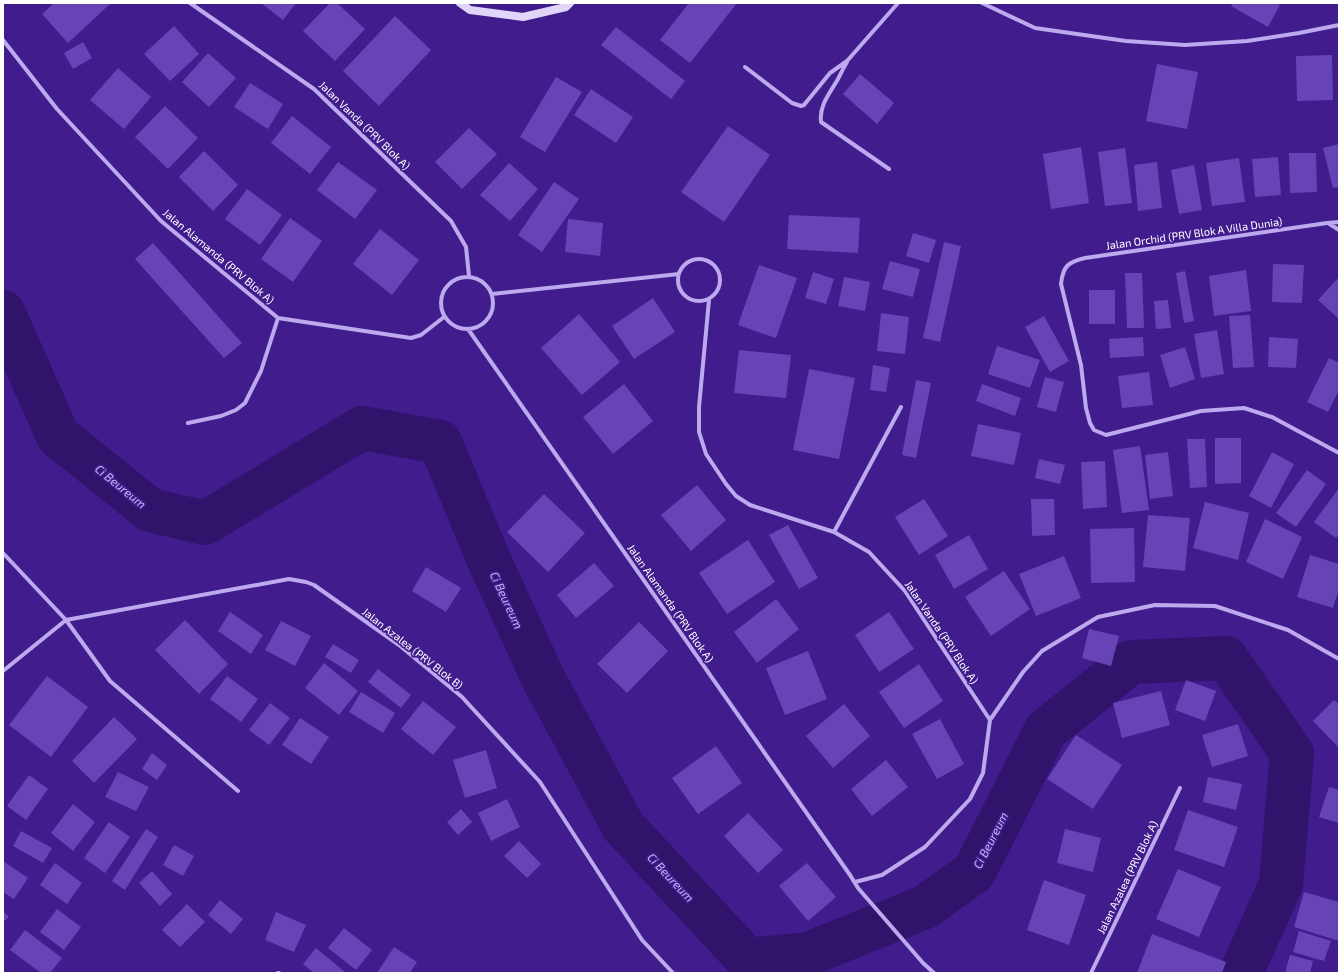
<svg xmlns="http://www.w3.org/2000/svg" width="1342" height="976" font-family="'Exo 2',sans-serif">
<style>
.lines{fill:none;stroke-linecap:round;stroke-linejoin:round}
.river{stroke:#30136b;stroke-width:44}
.building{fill:#6744b5}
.street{stroke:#bda9ed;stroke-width:4}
.secondary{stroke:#e1d6fa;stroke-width:8}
.labels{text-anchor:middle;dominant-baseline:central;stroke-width:3.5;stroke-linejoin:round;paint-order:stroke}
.street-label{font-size:11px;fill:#fff;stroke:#401c8d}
.water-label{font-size:12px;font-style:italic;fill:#c8b5f4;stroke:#401c8d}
</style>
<rect width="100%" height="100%" fill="#401c8d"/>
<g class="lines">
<path class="river" d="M3 312 58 436 150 510 205 523 362 428 440 442 488 558 543 678 623 826 748 960 808 954 925 907 974 872 1046 730 1131 662 1226 658 1292 753 1281 884 1241 973"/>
</g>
<path class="building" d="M54 3H111L68 43 42 14Z
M261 3H296L283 20Z
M330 3H337L365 29 335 61 303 31Z
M689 3H737L690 63 660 40Z
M1233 3H1277L1280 5 1268 27 1231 6Z
M395 16 431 50 379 106 343 71Z
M174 26 199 54 170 81 144 54Z
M616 27 685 81 671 99 601 45Z
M83 42 92 58 73 69 64 53Z
M208 53 236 78 209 107 182 82Z
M1332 55 1333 100 1297 101 1296 56Z
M1157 64 1198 72 1187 129 1146 121Z
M118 68 151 97 124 129 90 100Z
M860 74 894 103 877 124 843 94Z
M556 77 582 92 545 152 520 137Z
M250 83 283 104 268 129 234 107Z
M591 89 633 117 616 143 574 115Z
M165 106 198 138 168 169 135 137Z
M292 116 331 147 310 174 271 143Z
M728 126 770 155 724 222 681 192Z
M469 128 497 154 462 189 435 162Z
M1339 144V187L1333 188 1323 148Z
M1081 147 1089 203 1051 209 1043 154Z
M1125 148 1132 203 1105 206 1098 152Z
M204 151 238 185 213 211 179 177Z
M1289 153H1316L1317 192 1290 193Z
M1278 157 1281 195 1255 197 1252 159Z
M1239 158 1245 202 1212 206 1206 163Z
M338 162 377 190 355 219 317 190Z
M1157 162 1162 208 1138 211 1134 165Z
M509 163 538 189 510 221 480 195Z
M1194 165 1202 210 1179 214 1171 170Z
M554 182 579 199 542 252 518 235Z
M247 189 282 215 260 245 225 219Z
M789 215 860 218 858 253 787 249Z
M290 218 322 241 293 282 261 259Z
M568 219 603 223 600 256 565 252Z
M380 229 419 260 392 295 353 264Z
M913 233 936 240 929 263 906 256Z
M944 242 961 246 940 342 923 338Z
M153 243 242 343 224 358 135 259Z
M890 261 920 269 913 297 882 289Z
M1273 264 1304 265 1302 303 1272 302Z
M759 265 797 278 776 338 738 325Z
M1246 270 1251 311 1214 316 1209 276Z
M1185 271 1194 321 1184 323 1176 273Z
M813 272 834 279 826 304 805 298Z
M1125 273H1142L1144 328H1127Z
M844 277 870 282 865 311 838 306Z
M1339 277V319L1318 300Z
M1089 290H1115V324H1089Z
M653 298 675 332 634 359 612 326Z
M1168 300 1171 328 1156 329 1154 301Z
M881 313 909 317 905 354 877 351Z
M579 314 620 362 582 395 541 348Z
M1250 315 1254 367 1233 368 1229 316Z
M1044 316 1069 361 1050 372 1025 327Z
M1217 330 1224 374 1201 378 1194 334Z
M1143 337 1144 356 1110 358 1109 339Z
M1269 337 1298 339 1296 368 1268 367Z
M997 346 1040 360 1030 388 988 374Z
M1185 347 1195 379 1170 388 1160 355Z
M739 350 791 355 786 398 734 393Z
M1329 358 1339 363V390L1328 412 1307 402Z
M873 365 890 368 886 392 870 390Z
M809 369 855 378 839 459 793 450Z
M1149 372 1153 405 1122 408 1118 376Z
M1045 377 1064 382 1056 412 1037 407Z
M916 380 931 383 916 458 902 455Z
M624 384 653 421 613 454 583 417Z
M982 384 1021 398 1015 416 976 401Z
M978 424 1021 433 1014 465 971 456Z
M1215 438H1241V483L1215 484Z
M1187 439H1205L1207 487 1190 488Z
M1140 446 1149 510 1122 513 1113 450Z
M1168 452 1173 496 1150 499 1145 455Z
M1272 452 1294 464 1271 508 1249 496Z
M1039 459 1065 465 1060 484 1035 478Z
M1105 461 1107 507 1083 509 1081 462Z
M1307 470 1326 484 1296 527 1276 513Z
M697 485 726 520 691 551 661 515Z
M1339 488V534L1336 538 1314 522Z
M544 494 585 533 548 572 507 532Z
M924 499 948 536 919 555 895 517Z
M1031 499H1054L1055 535 1032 536Z
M1205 502 1249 513 1238 560 1193 548Z
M1148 515 1190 518 1185 571 1143 567Z
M1265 519 1302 537 1283 579 1246 562Z
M788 525 818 578 799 589 769 535Z
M1134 528 1135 582 1091 583 1090 529Z
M969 535 988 569 954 589 935 555Z
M748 540 775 582 727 614 699 573Z
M1310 555 1339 564V589L1333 608 1297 597Z
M1064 556 1081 598 1036 616 1019 574Z
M594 563 614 586 576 618 557 595Z
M426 567 461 588 446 612 412 591Z
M1004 571 1030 609 991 636 965 597Z
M776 599 799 629 757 663 734 632Z
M230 612 263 635 251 654 218 631Z
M889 612 914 649 879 672 855 635Z
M185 620 228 664 199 694 155 650Z
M281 621 311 636 295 666 265 650Z
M639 622 668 651 627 693 597 664Z
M1089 629 1119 636 1111 666 1082 658Z
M333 644 359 660 351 673 325 657Z
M808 651 827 699 785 715 766 668Z
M324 663 358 691 339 715 305 688Z
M919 664 943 701 904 728 879 692Z
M378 669 411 695 401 708 368 682Z
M47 676 88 707 51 757 9 725Z
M227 676 258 699 241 722 210 699Z
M1186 680 1216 691 1205 721 1175 710Z
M1161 691 1170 725 1122 738 1113 703Z
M361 692 395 713 383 733 349 712Z
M1334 700 1339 704V748L1313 721Z
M423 701 456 727 433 755 401 729Z
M270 703 290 718 269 745 249 730Z
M844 704 870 736 833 768 806 736Z
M114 717 137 739 94 783 72 761Z
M300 718 329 737 311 764 282 745Z
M940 719 964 764 937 779 912 734Z
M1238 724 1248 756 1212 767 1202 735Z
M1076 735 1122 765 1093 809 1047 779Z
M716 746 742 783 698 814 672 778Z
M486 750 497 788 465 798 453 760Z
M152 753 167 765 157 780 142 769Z
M886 760 908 787 872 816 851 789Z
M118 772 149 787 136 811 105 797Z
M29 775 48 789 26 820 7 806Z
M1208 777 1242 784 1236 810 1203 802Z
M1329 787 1339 790V823L1319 817Z
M507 799 520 827 491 841 478 813Z
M73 804 95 822 73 851 51 833Z
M461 809 472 822 458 835 447 822Z
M1188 810 1238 827 1224 867 1174 850Z
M748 813 783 850 758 873 724 836Z
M109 822 130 837 105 873 84 858Z
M146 829 158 837 125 890 112 881Z
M1065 829 1101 838 1093 872 1057 863Z
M21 831 52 848 43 863 13 846Z
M519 841 541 864 527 878 504 856Z
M174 845 194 856 183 876 163 865Z
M3 861 28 878 14 899 3 892Z
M55 863 82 883 67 904 40 885Z
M807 863 836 897 808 921 779 886Z
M1178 869 1221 887 1199 937 1156 919Z
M152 871 172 894 160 906 139 883Z
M1044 880 1086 895 1069 945 1027 930Z
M1304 892 1339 902V941L1294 927Z
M220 900 243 919 231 934 208 915Z
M187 904 205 922 180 947 162 930Z
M57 909 81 927 64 950 40 932Z
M3 911 9 917 3 922Z
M276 912 306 925 294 952 265 940Z
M344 928 372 950 356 970 328 948Z
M25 930 62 958 50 973H41L10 950Z
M1299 931 1331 941 1324 961 1293 952Z
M1152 934 1226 962 1222 973H1137Z
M394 947 417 962 410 973H377Z
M316 948 346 973H314L303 964Z
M1290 955 1313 961 1310 973H1285Z"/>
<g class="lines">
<path class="street" d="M190 3 314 89 451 221 466 247 469 276
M982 3 1035 28 1126 41 1185 45 1247 41 1299 33 1339 25
M3 40 57 109 161 221 278 318 411 338 421 335 444 317
M847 62C844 67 841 73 838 79 830 93 819 105 821 122L889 169
M745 67 792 103 801 106 804 105 830 73 847 61 898 3
M1339 222 1327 223 1085 258C1068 262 1063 266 1061 284L1081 365 1086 408 1090 423 1094 430 1106 435 1201 411 1244 408 1272 417 1339 453
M1328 223 1339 230
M678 280a21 21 0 1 1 42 0a21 21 0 1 1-42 0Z
M441 303a26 26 0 1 1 52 0a26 26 0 1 1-52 0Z
M492 294 679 274
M709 300 699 407V432L706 454 726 484 736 496 750 505 834 532 869 552 905 591 990 720
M468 329 850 875 858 888 923 963 934 973
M188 423 221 416 236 410 245 403 261 371 278 318
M834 532 901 407
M3 553 66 620 110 681 238 791
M3 671 66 620 289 579 306 582 314 585 399 645 462 697 540 782 642 940 673 973
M855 882 882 875 925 847 970 799 983 773 990 720 1023 672 1042 651 1098 617 1155 605 1215 606 1288 630 1339 659
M278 973H279
M1091 973 1180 788"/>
<path class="secondary" d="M460 3 470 10 523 17 566 7 570 3"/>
</g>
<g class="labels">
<g class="street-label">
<text transform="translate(365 125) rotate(44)">Jalan Vanda (PRV Blok A)</text>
<text transform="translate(1194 233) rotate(-8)">Jalan Orchid (PRV Blok A Villa Dunia)</text>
<text transform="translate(219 256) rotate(40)">Jalan Alamanda (PRV Blok A)</text>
<text transform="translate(671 603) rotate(55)">Jalan Alamanda (PRV Blok A)</text>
<text transform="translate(942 632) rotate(56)">Jalan Vanda (PRV Blok A)</text>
<text transform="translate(413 648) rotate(38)">Jalan Azalea (PRV Blok B)</text>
<text transform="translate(1127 877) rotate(-64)">Jalan Azalea (PRV Blok A)</text>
</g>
<g class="water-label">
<text transform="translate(121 486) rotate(39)">Ci Beureum</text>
<text transform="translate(507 600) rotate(65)">Ci Beureum</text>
<text transform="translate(990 840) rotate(-63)">Ci Beureum</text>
<text transform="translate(671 877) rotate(47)">Ci Beureum</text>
</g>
</g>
<rect width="1342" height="976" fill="none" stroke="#ffffff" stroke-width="8"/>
</svg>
